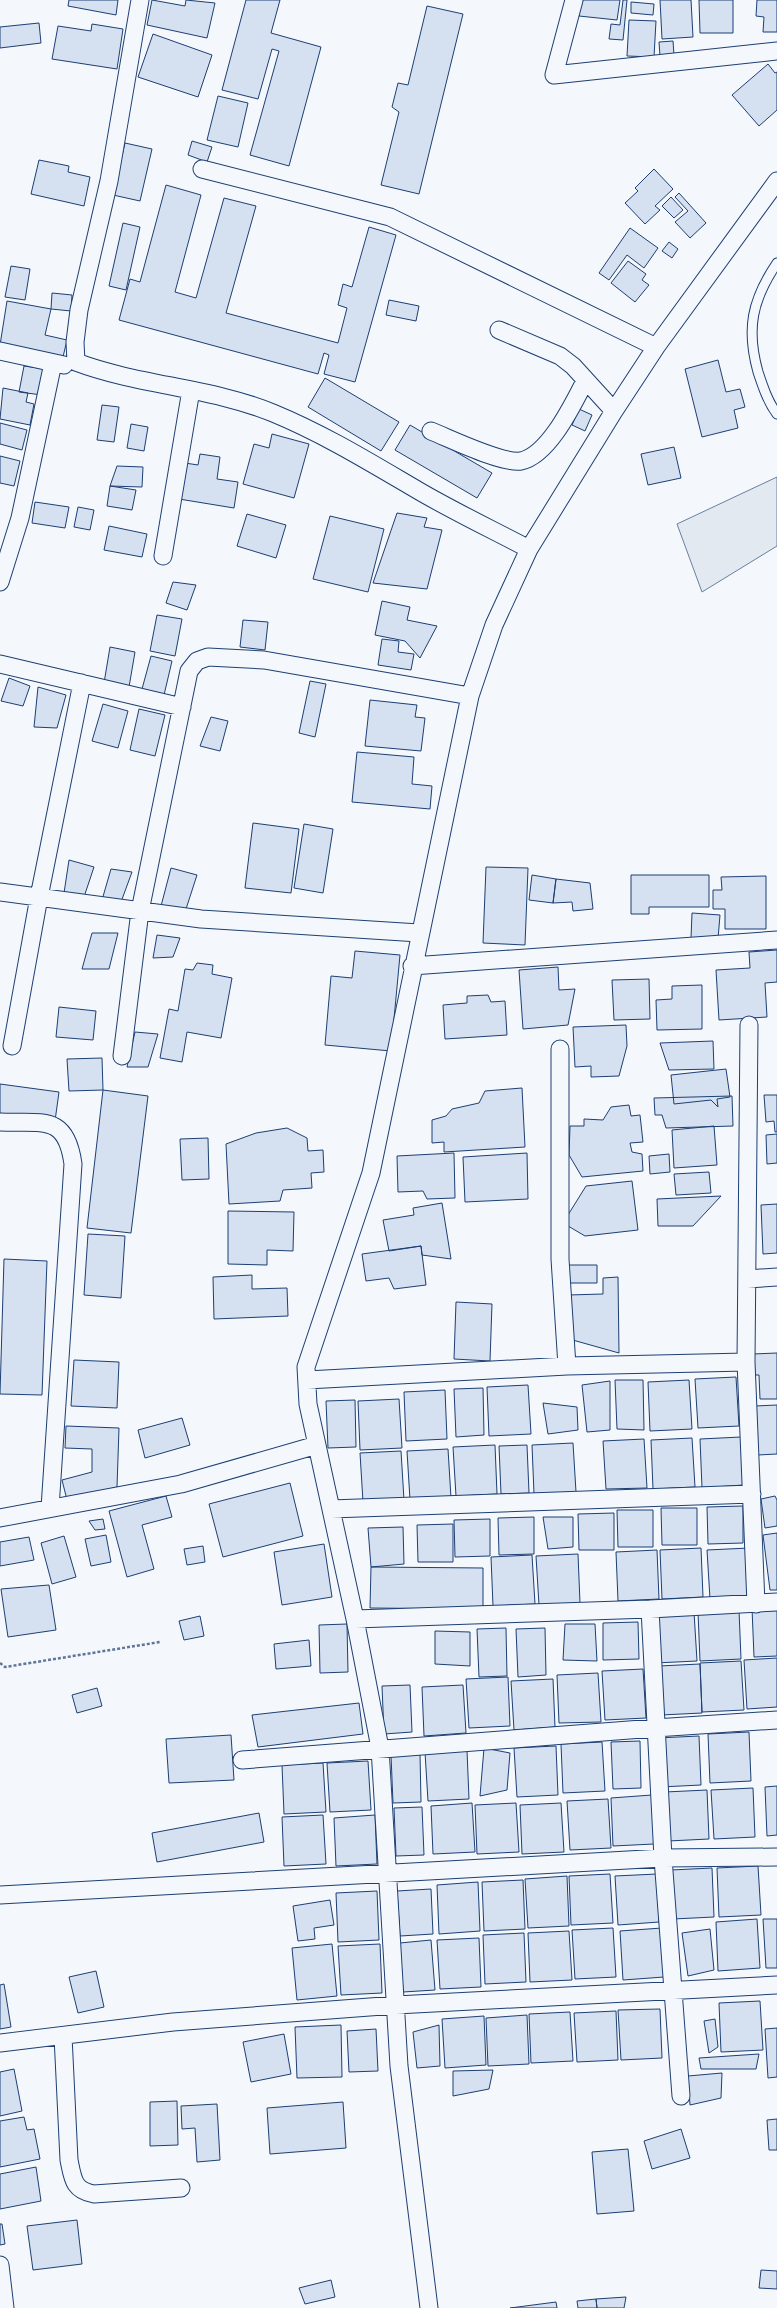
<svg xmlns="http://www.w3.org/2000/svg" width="777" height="2308" font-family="Karla,sans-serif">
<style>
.green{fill:#e3e9f0;stroke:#687fa3}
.building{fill:#d5e0f0;stroke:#1d3f73}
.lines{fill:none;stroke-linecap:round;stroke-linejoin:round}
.lane-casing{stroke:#1d3f73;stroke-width:11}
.street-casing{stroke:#1d3f73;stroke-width:19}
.path{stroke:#5e769c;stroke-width:2.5;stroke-dasharray:3 2;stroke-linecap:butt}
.lane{stroke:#f4f7fb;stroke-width:9}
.street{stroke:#f4f7fb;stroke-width:17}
</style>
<rect width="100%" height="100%" fill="#f4f7fb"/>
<path class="green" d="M777 477V546L702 592 677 524Z"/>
<path class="building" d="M69 0H118L116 15 68 6Z
M152 0 185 6 186 0 215 3 207 38 147 25Z
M246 0H280L271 33 321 47 289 166 250 155 279 51 272 49 258 99 222 90Z
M581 0H620L617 20 579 16Z
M623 0H627L623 40 609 39 611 24 620 25Z
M660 0H691L693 37 662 39Z
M699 0H733V33H700Z
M757 0H777V32H763L764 17 756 16Z
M631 2 654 4 653 15 631 13Z
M427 6 463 14 419 194 381 185 399 112 392 107 398 83 408 85Z
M629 20 656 21 654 57 627 56Z
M39 23 41 43 0 48V27Z
M92 24 123 29 117 69 52 59 58 26 91 31Z
M153 34 212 55 198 97 138 77Z
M673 41 674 55 660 56 659 42Z
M768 64 775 73 777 72V110L759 126 732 95Z
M218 96 248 103 238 147 207 140Z
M192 141 212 147 207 162 188 155Z
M125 143 152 149 140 201 113 195Z
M39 160 69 166 68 172 90 177 84 206 31 194Z
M654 169 673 189 655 206 660 210 645 224 625 203 638 191 635 188Z
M166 185 201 195 175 292 196 298 224 198 256 206 226 313 338 343 347 308 338 305 343 284 352 287 369 227 396 235 355 382 324 374 329 355 324 353 318 374 119 320 130 279 140 282Z
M679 193 706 223 690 238 675 222 688 211 675 197Z
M671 197 683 210 674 218 662 206Z
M123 223 140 227 126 290 109 286Z
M630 228 658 248 644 268 627 255 609 280 599 273Z
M669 242 678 249 672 258 662 251Z
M628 261 646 274 642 280 649 285 635 302 611 283Z
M11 266 30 269 25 300 5 297Z
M52 293 72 295 71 311 51 309Z
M389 300 419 306 416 321 386 315Z
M7 301 51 309 45 335 67 340 63 357 0 345Z
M718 360 726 392 740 389 745 407 734 410 738 428 702 437 685 369Z
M24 366 46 369 42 395 19 392Z
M325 378 399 422 381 451 308 407Z
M3 388 28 393 26 402 34 404 30 425 0 419Z
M102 405 119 407 114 442 97 440Z
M579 409 592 415 585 431 572 425Z
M0 423 27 430 22 450 0 444Z
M131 424 148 427 144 451 127 448Z
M410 425 492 473 477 498 395 450Z
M272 434 309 444 294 498 243 484 254 444 269 448Z
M674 447 681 478 648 485 641 454Z
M200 454 220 457 217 479 238 482 234 508 179 499 185 463 198 465Z
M0 456 20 461 14 486 0 483Z
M117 466 143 467 142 487 110 486Z
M110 486 136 490 132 510 107 506Z
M35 502 69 507 65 528 32 523Z
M78 507 94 510 90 530 74 527Z
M397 513 427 518 424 527 442 530 427 589 373 583Z
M247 514 286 525 276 558 237 546Z
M330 516 384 529 368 592 313 579Z
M109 526 147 534 142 557 104 550Z
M173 582 196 585 187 610 166 603Z
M382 601 410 607 407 620 437 626 420 658 405 641 375 635Z
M157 615 182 619 175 656 150 651Z
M243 620 268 622 265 650 240 647Z
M382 639 399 641 398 652 414 654 411 670 378 665Z
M110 647 135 652 129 687 104 683Z
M151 656 172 661 164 695 142 689Z
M9 678 30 686 23 706 1 701Z
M310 681 326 684 315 737 299 733Z
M38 687 66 695 57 728 34 727Z
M370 700 417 705 415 717 425 718 421 751 365 746Z
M103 704 128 711 118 748 92 741Z
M139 709 165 715 155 756 130 750Z
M211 717 228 721 220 751 200 746Z
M357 752 414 757 412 784 432 786 430 809 352 802Z
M253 823 299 829 291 893 245 888Z
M304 824 333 829 323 893 294 888Z
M69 860 94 867 84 897 64 893Z
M486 867 528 868 525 945 483 943Z
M171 868 197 875 186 909 161 906Z
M111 869 132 872 121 902 102 900Z
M532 875 556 879 553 903 529 900Z
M631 875H709V907H649V914H631Z
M766 876V929H725V909H713V890H722L721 877Z
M556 879 590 883 593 909 573 911 572 902 553 903Z
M692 913 720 915 718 939 691 938Z
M92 933H118L109 969H82Z
M157 935 180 938 173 957 153 958Z
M777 950V982L765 983 767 1017 719 1020 716 970 750 968 749 952Z
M355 951 400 955 391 1051 325 1045 331 976 352 978Z
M197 963 213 965 212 974 232 978 221 1038 187 1032 182 1062 160 1058 169 1009 178 1011 185 969 193 970Z
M558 967 559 990 575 989 568 1025 523 1029 519 970Z
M649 979 650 1019 614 1020 612 980Z
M702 985V1029L657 1030 656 1000 672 999V986Z
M488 995 491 1002 505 1001 507 1035 445 1039 443 1005 467 1003V996Z
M59 1007 96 1011 93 1040 56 1037Z
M626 1025 627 1046 619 1076 591 1077V1066L575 1067 573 1027Z
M135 1032 158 1034 148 1067H127Z
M713 1041 714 1069 669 1070 660 1043Z
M102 1058 103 1090 69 1091 67 1059Z
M726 1069 730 1097 717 1099 718 1107 711 1100 674 1104 671 1075Z
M0 1084 59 1092 55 1121 0 1114Z
M522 1088 525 1147 444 1152V1142L432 1143V1120L446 1116 452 1109 479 1103 485 1091Z
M103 1090 148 1096 131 1233 87 1228Z
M764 1095H777V1132H775L774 1121 766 1122Z
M732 1096 733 1126 666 1128 662 1115H655L654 1098Z
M629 1105 631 1116 640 1115 643 1142 630 1143 632 1152 642 1154 643 1171 582 1177 569 1155 570 1126H584V1119L603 1120 611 1107Z
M714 1126 717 1165 674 1168 672 1130Z
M287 1128 307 1138 308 1151 323 1150 324 1172 311 1173 312 1188 283 1190 280 1201 229 1204 226 1144 256 1133Z
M777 1134V1163L767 1164 766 1135Z
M208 1138 209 1179 182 1180 180 1139Z
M454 1153 455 1198 427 1199 423 1191 398 1192 397 1156Z
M527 1153 528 1199 465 1202 463 1157Z
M669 1154 670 1172 650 1174 649 1156Z
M709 1172 711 1193 676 1195 674 1174Z
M632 1181 638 1230 585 1236 563 1223 586 1186Z
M721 1196 693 1226H658L657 1199Z
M442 1203 451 1259 422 1255 421 1246 389 1251 383 1220 414 1215 413 1208Z
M777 1204V1253L763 1254 761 1205Z
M228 1211 294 1212 293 1251 267 1250V1265L228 1264Z
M88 1234 125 1236 121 1298 84 1295Z
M421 1246 426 1285 394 1289 389 1278 366 1281 362 1254Z
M4 1259 47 1261 42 1395 0 1394Z
M564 1265H597V1283H563Z
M252 1275V1289L287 1288 288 1316 214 1319 213 1277Z
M618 1277 619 1353 569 1339 568 1295 603 1294V1278Z
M456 1302 492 1304 490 1361 454 1359Z
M777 1353V1399H760L759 1375H753V1354Z
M74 1360 119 1362 117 1408 71 1406Z
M736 1377 739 1426 698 1428 695 1379Z
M615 1380H643L644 1430 617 1429Z
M689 1380 692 1429 650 1431 648 1382Z
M610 1381V1430L587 1432 582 1385Z
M528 1385 531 1434 489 1436 487 1387Z
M483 1388 484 1435 456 1437 454 1389Z
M445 1390 447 1439 406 1441 404 1392Z
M399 1399 402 1448 360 1450 358 1401Z
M355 1400 356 1447 328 1448 326 1401Z
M543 1403 577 1407 578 1430 548 1434Z
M777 1405V1454L758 1455 755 1406Z
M182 1418 190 1445 145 1458 138 1430Z
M66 1426 119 1428 117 1487 67 1500 62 1480 92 1472V1449L65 1448Z
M741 1437 743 1485 702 1488 700 1439Z
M692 1438 695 1487 653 1489 651 1440Z
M644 1439 647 1488 606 1489 603 1441Z
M573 1443 576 1492 534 1494 532 1445Z
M495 1445 497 1494 456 1496 453 1447Z
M527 1445 529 1493 501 1494 499 1446Z
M448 1449 451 1498 410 1500 407 1451Z
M401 1451 404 1500 363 1502 360 1453Z
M290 1483 303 1536 223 1557 209 1504Z
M166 1496 172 1517 142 1525 154 1569 127 1577 109 1511Z
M775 1496 777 1500V1526L765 1528 761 1499Z
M743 1506V1543L708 1544 707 1507Z
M661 1508H697V1545H662Z
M617 1510H653V1547H618Z
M614 1513V1550H579L578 1514Z
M534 1517V1554L499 1555 498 1518Z
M543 1517H573V1547L548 1549Z
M103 1519 105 1529 95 1530 89 1521Z
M490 1519V1556L455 1557 454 1520Z
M453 1524V1562H418L417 1525Z
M403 1527 404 1564 371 1567 368 1528Z
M777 1533V1590H770L763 1535Z
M106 1535 111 1562 91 1566 85 1539Z
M64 1536 76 1577 52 1584 41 1543Z
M29 1537 34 1560 0 1566V1542Z
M324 1544 332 1597 282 1605 274 1552Z
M203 1546 205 1562 187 1565 184 1549Z
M701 1548 703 1597 662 1599 660 1550Z
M749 1548 751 1597 710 1599 707 1550Z
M657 1550 659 1599 618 1601 616 1552Z
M578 1554 580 1603 539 1605 536 1556Z
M532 1555 535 1604 493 1606 491 1557Z
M371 1567 483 1568V1609L370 1608Z
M49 1585 56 1630 8 1637 1 1589Z
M777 1607V1656L754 1657 752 1608Z
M739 1610 741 1659 700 1661 698 1612Z
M694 1612 697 1661 655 1663 653 1614Z
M200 1616 204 1636 184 1640 179 1621Z
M638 1622 639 1659 603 1660V1623Z
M347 1624 348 1672 320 1673 319 1625Z
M565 1624H595L597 1661 563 1660Z
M506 1628 507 1676 479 1677 477 1629Z
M545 1628 546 1675 518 1677 516 1629Z
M435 1631 470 1632V1666L435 1664Z
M309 1640 311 1666 276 1669 274 1644Z
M777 1658V1707L747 1709 744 1660Z
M741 1661 744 1710 702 1712 700 1663Z
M700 1664 702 1713 661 1715 659 1666Z
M643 1669 646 1718 605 1720 602 1671Z
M598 1673 601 1722 559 1723 557 1675Z
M508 1677 510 1726 469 1728 466 1679Z
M553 1679 555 1727 514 1730 511 1681Z
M410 1685 412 1732 384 1734 382 1686Z
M463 1685 466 1733 424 1736 422 1687Z
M97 1688 102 1706 77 1713 72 1695Z
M359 1703 363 1734 258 1747 252 1715Z
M749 1732 751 1781 710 1783 708 1734Z
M231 1735 234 1780 169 1783 166 1739Z
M699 1736 701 1785 660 1787 657 1738Z
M640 1741 641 1788 613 1789 611 1742Z
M602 1742 605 1791 563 1793 561 1744Z
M556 1746 558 1795 517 1797 514 1748Z
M484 1748 510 1753 507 1790 480 1796Z
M467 1750 469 1799 428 1801 425 1752Z
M420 1754 421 1802 393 1803 391 1755Z
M368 1761 371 1810 330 1812 327 1763Z
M323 1763 326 1812 284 1814 282 1765Z
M777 1786V1835L767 1836 765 1787Z
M753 1788 755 1837 714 1839 711 1790Z
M707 1790 709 1839 668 1841 665 1792Z
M652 1795 654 1844 613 1846 611 1798Z
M608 1799 611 1848 570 1850 567 1801Z
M472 1803 475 1852 433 1854 431 1806Z
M516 1803 519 1852 477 1854 475 1805Z
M561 1803 564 1852 522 1854 520 1805Z
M422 1807 424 1855 396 1856 394 1808Z
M259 1813 264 1842 157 1862 152 1833Z
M323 1815 326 1864 284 1866 282 1817Z
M375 1815 377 1864 336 1866 334 1818Z
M758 1866 761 1915 719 1917 717 1868Z
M712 1868 714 1917 673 1919 671 1870Z
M610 1874 613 1923 571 1925 569 1876Z
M657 1874 659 1922 618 1925 615 1876Z
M567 1876 569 1926 528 1928 525 1879Z
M523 1880 525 1929 484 1931 482 1882Z
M478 1882 480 1931 439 1934 437 1885Z
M431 1889 433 1934 400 1936 397 1891Z
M377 1891 379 1940 338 1942 336 1893Z
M330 1900 334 1925 314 1928 315 1939 298 1941 293 1906Z
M757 1919 760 1968 718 1971 716 1922Z
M763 1919H777V1968H766Z
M613 1928 616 1977 575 1979 572 1930Z
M662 1928 664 1977 623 1980 620 1931Z
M710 1929 714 1970 688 1976 682 1933Z
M569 1931 572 1980 530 1982 528 1933Z
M524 1933 526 1982 485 1984 483 1935Z
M479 1938 481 1987 440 1989 437 1940Z
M431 1940 435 1990 403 1992 400 1943Z
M332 1944 337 1996 297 2000 292 1948Z
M380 1944 382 1993 341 1995 338 1946Z
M96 1971 104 2007 78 2013 69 1977Z
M4 1984 11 2027 0 2029V1985Z
M760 2001 763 2050 721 2052 719 2003Z
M660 2009 662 2058 621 2060 618 2010Z
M616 2011 618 2060 577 2062 574 2013Z
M570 2012 573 2061 531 2063 529 2014Z
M527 2015 529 2064 488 2066 486 2018Z
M484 2016 486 2065 445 2068 442 2019Z
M715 2019 718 2047 709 2053 704 2021Z
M341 2025 342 2077 297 2078 295 2027Z
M439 2025 440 2066 417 2068 413 2032Z
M777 2028V2077L768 2078 765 2029Z
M376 2029 378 2071 349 2072 347 2031Z
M284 2034 291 2074 251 2082 243 2042Z
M759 2054 756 2069H701L699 2058Z
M14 2069 22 2111 0 2116V2072Z
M493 2070 489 2089 453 2096V2071Z
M722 2073 721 2098 690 2105 688 2076Z
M177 2101 178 2145 150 2146V2102Z
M343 2102 346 2148 270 2154 267 2108Z
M217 2104 220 2160 197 2162 195 2128 182 2129 181 2106Z
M24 2117 27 2130 34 2129 40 2159 0 2167V2121Z
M777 2119V2150H769L767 2120Z
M681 2129 690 2158 652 2169 644 2141Z
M628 2149 634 2211 597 2214 592 2152Z
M36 2167 41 2201 0 2209V2174Z
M77 2220 82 2264 33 2270 27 2226Z
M0 2224H2L5 2244 0 2245Z
M761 2270 777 2271V2289L759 2288Z
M331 2280 335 2297 305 2304 299 2288Z
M626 2297 624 2308H597L596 2299Z
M596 2299 597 2308H578L577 2301Z
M556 2302 557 2308H510Z"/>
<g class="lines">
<defs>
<path id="lane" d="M777 263C752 300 746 329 758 372 763 387 768 402 777 414"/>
<path id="street" d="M140 0 109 181 79 310 75 342 76 362C140 386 210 387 273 413 324 434 371 463 419 491 455 512 493 530 529 549
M574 0 554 75 777 51
M202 169 390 217 656 347
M499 330 560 356 573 366 614 411
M0 351 64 365
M431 431C451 439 502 464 521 461 549 455 573 404 585 381
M163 556 191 390
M0 582 20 518 53 363
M0 664 182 707
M0 892 201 919 419 933
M412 966 777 940
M749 1025 746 1362 756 1604
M12 1046 39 897 82 683
M560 1049V1259L567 1366
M122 1056 140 911 189 671 197 661 208 657 264 660 470 696
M0 1122C42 1124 66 1113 73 1164L50 1508
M747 1279 777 1277
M307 1380 567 1366 746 1362
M331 1509 752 1494
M0 1518 181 1484 317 1445
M650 1609 663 1858 681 2096
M355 1619 650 1609 777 1602
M242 1760 655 1728 777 1720
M0 1895 663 1858 777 1857
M63 2036 69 2160C73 2179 73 2190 94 2194L181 2188
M0 2043 173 2022 396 2005 777 1985
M0 2265 5 2308
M429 2308 399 2066 380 1748 355 1619 308 1404 306 1367 371 1173 470 696 494 625 529 549 614 411 656 347 777 181"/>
</defs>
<use href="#lane" class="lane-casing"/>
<use href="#street" class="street-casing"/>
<path class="path" d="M0 1663 5 1667 160 1642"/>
<use href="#lane" class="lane"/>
<use href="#street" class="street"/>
</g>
</svg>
